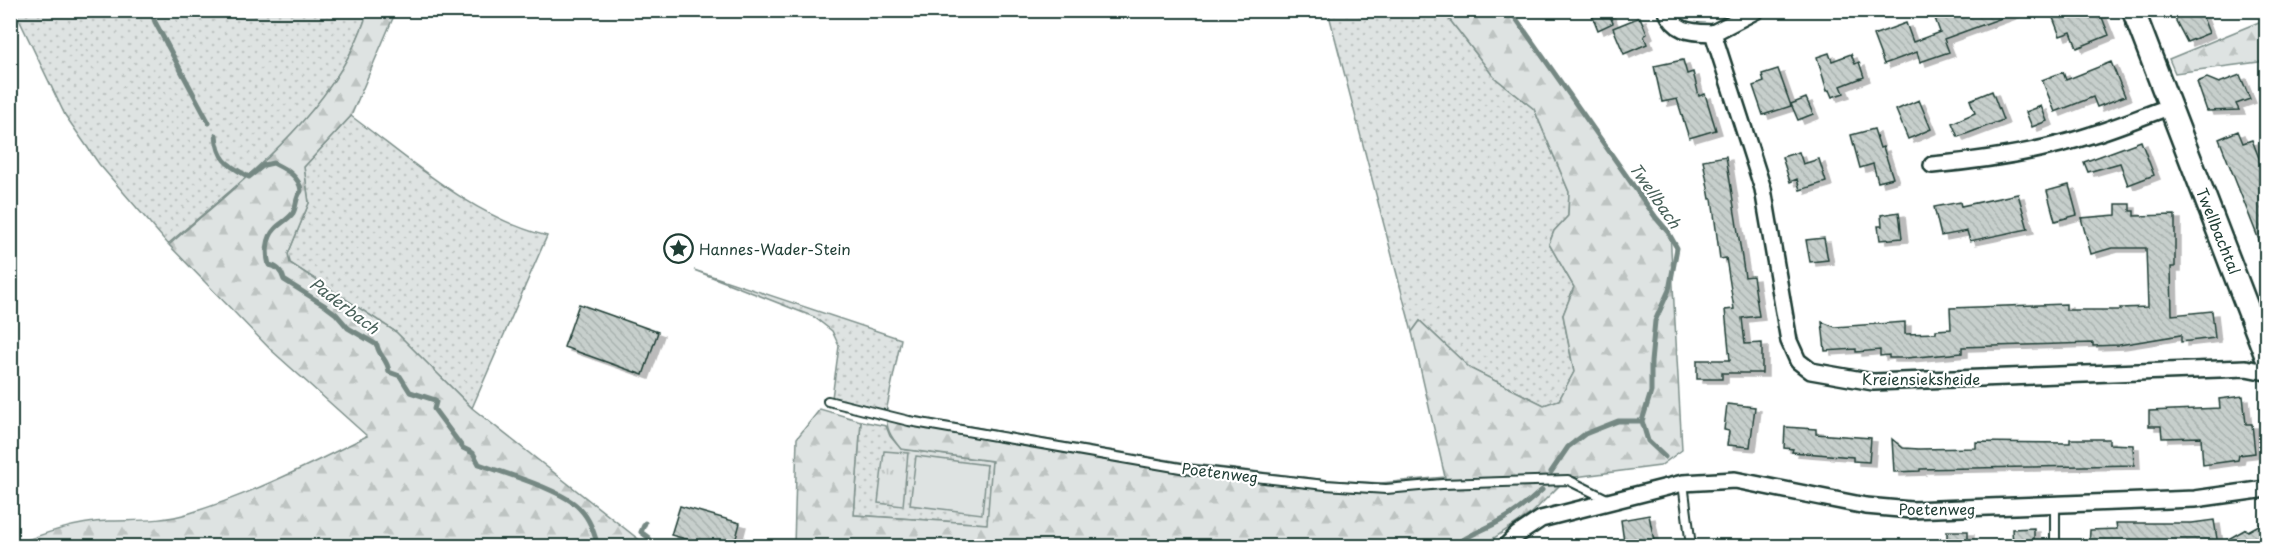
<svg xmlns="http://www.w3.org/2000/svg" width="2277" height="557" font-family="'Playpen Sans',sans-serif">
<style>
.grass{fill:url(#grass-dots);stroke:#7e908b;stroke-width:1.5}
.forest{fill:url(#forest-firs);stroke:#7e908b;stroke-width:1.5}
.park{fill:url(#park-tufts);stroke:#7e908b;stroke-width:1.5}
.garden{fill:#dee3e2;stroke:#7e908b;stroke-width:1.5}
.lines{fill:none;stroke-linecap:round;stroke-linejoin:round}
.stream{stroke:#758883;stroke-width:5}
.building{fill:url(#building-back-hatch);stroke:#1f3d34;stroke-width:1.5;filter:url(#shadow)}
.lane-casing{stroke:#1f3d34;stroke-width:12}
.street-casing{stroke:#1f3d34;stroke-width:20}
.secondary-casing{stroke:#1f3d34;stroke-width:26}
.lane{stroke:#fff;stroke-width:8}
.street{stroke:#fff;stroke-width:15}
.secondary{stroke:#fff;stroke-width:21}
.labels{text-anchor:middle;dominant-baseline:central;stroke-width:4.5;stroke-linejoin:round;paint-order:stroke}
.street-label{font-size:15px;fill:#1f3d34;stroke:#fff}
.poi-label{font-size:15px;fill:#1f3d34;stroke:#fff;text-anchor:start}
.water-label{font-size:16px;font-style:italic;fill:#4a625b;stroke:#fff}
</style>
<defs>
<pattern id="grass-dots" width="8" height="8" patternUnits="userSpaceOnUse" patternTransform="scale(1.5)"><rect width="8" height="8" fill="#dee3e2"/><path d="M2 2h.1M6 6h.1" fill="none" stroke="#bec4c2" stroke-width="1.8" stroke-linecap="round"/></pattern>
<pattern id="forest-firs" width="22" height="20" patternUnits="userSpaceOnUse" patternTransform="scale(1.5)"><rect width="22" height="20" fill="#dee3e2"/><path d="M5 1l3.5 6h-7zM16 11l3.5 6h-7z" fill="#bec4c2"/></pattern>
<pattern id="park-tufts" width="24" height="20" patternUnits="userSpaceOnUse" patternTransform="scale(1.5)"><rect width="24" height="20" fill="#dee3e2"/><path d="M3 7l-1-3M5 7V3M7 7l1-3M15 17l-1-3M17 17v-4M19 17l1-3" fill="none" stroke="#bec4c2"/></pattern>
<pattern id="building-back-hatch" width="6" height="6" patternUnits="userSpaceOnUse" patternTransform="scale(1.5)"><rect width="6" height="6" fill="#c7cfcc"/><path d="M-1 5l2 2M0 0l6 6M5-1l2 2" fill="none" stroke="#aab3b0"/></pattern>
<filter id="shadow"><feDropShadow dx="6" dy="4" stdDeviation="0" flood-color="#0004"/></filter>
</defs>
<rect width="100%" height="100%" fill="#fff"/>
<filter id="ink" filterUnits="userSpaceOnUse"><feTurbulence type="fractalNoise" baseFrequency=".0167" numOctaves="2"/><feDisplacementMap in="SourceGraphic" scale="12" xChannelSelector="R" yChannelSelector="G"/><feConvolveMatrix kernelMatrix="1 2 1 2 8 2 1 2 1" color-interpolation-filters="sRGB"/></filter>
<g filter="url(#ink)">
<path class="grass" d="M15 11H368C336 113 245 177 168 244L99 164 65 115Z
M1328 11H1443L1494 77 1534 109 1569 192 1568 216 1554 231 1549 244 1574 287 1563 315 1574 372 1559 400 1544 405 1471 369 1420 321 1412 332Z
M351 116C412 161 472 217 547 236L472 408 396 332 290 263 288 254 309 203 304 167Z
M694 270 901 339 886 412 832 398 839 346 832 331 814 317Z
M861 421 886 426 890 436 901 449 992 461 988 524 854 515Z"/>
<path class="forest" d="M368 11H396L351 116 304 167 309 203 288 254 290 263 396 332 472 408 647 546H11C42 534 75 522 108 521 138 520 161 522 190 513 250 495 311 464 367 436L271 350 169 245C245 177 336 112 368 11Z
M1443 11H1510L1657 216 1670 231 1682 450 1660 466 1567 478 1532 513 1482 546H794L797 438 820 409 861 421 854 515 987 524 992 461 901 449C890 436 886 429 886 412L1192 464 1327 480 1381 483 1445 477 1412 332 1420 321 1471 369 1544 405 1559 400 1574 372 1563 315 1574 287 1549 244 1554 231 1568 216 1569 192 1534 109 1494 77Z
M2264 20 2266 23V61L2175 73 2169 59Z"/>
<path class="park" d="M884 451 908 453 903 506 878 503Z"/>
<path class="garden" d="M916 456 987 465 982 514 910 505Z"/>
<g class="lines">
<path class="stream" d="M151 10 155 22 209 123
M1510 10 1656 218 1668 232 1677 248 1669 290 1655 321 1651 362V392L1642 421 1648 441 1665 457
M216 135C218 161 228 165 249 177L264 165 273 163C285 169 300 176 301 191 295 198 297 206 293 213 288 220 280 223 275 229 266 238 266 254 269 265 277 266 282 272 284 280L324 305 336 314 348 328 377 345C379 357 388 359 389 372L400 376 410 392 435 400 436 402 434 409 463 448 473 453 479 464C505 474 564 490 580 509 590 519 594 533 598 546
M1551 472 1568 447 1585 434 1618 421H1642
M645 523 641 532 649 538 654 546
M251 546C259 542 266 542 275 546
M1454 546C1467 535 1484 530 1500 521 1515 513 1529 502 1542 490"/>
</g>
<path class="building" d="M1590 10H1607L1613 23 1598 30Z
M1932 10H2018V12L1944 39 1949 52 1920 62 1917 52 1884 64 1873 35 1906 23 1913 42 1940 32Z
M2050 10H2099L2109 35 2077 48 2071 32 2060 36Z
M2175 10H2200L2209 33 2187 42 2176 21Z
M1640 17 1647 34 1644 36 1647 44 1624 54 1613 28Z
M1829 53 1832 61 1851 54 1855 64 1859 62 1864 77 1841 86 1844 93 1832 97 1829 90 1827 91 1817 57Z
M1683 60 1687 74 1693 72 1699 96 1705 94 1716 130 1689 138 1677 99 1662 102 1654 66Z
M2111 62 2125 96 2097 107 2093 97 2055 112 2042 80 2063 72 2066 80Z
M1778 69 1791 106 1763 115 1753 86 1764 82 1762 74Z
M2240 75 2250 99 2236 104 2239 110 2207 111 2197 82 2207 78 2219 83Z
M1992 91 2003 120 1958 137 1952 123 1975 113 1970 100Z
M1806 98 1813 114 1798 120 1791 104Z
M1919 100 1931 129 1908 139 1896 110Z
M2041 106 2047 121 2032 127 2026 112Z
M1874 129 1880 148 1883 147 1893 178 1878 182 1873 164 1860 168 1851 135Z
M2238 131 2243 143 2252 140 2263 168 2266 166V258L2219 139Z
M2141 141 2154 175 2128 185 2120 163 2088 172 2084 162Z
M1799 152 1803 164 1819 159 1826 182 1800 190 1797 179 1790 182 1782 157Z
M1726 156 1745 277 1753 276 1759 316 1742 318 1745 344 1762 343V373H1722V379H1697V360H1730L1725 310 1734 309 1726 258 1720 259 1712 199H1710L1703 160Z
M2069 185 2077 215 2055 221 2047 191Z
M2018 194 2028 229 1970 241 1967 231 1941 236 1934 207 1960 202 1961 206Z
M2116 204H2130V211H2134V216L2175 215V267H2171L2172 315 2212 311 2215 338 2181 342V335L2119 345 2093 346V343L1962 347V353L1906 358H1889V355L1880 356V350L1856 352V349L1825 351 1822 322 1835 327 1905 322V334L1936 333V330L1951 329 1950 308 2066 304V310H2121L2120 308 2148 307 2146 248H2112L2091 254 2081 218 2116 215Z
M1899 212 1902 238 1880 240 1878 226H1882L1881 215Z
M1824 238 1828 260 1810 262 1806 240Z
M579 304 658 332 643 375 564 347Z
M2243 396 2246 424H2252L2255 453 2239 455 2238 460 2203 465 2201 437 2162 438 2161 426H2149V411L2220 408 2219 399Z
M1727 404 1755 407 1750 447 1727 445 1729 431 1724 430Z
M1785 427 1816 429V434L1871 438 1869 462 1853 461V457L1792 452 1793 449 1784 448Z
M1892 439 1903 448 1919 449 1976 448V442L2070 443V439H2109V444L2133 445 2134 465 1920 469V471L1894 472Z
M680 506 740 523 734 546H711L671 535Z
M1649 515 1655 546H1633L1632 540 1624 542 1621 520Z
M2214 520 2218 545 2246 529 2248 531 2266 521V546H2089L2090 530 2117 529 2116 523H2192Z
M2034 528V546H2013L2012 529Z
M1947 531H1968V546H1947Z"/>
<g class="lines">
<defs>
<path id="lane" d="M828 401 909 421 1192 470 1325 485 1386 489 1442 484 1568 480 1609 500
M1683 483 1691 546
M2055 506V546"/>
<path id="street" d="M1666 10C1676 33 1691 32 1713 33L1763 189 1789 341 1798 361 1811 371 1873 382 2246 368 2266 372
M1713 33 1757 10
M1932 165C1986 160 2040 152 2091 135 2118 127 2143 116 2169 107
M1506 546 1517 535 1541 519 1683 483 1735 480 1866 506 1911 510 2195 499 2266 489"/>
<path id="secondary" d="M2133 10 2266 356"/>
</defs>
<use href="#lane" class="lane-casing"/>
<use href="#street" class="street-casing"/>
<use href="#secondary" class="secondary-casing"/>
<use href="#lane" class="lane"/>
<use href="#street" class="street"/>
<use href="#secondary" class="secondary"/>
</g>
</g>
<defs>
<symbol id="sight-ring" viewBox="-11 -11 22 22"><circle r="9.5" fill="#fff" stroke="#1f3d34" stroke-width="1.5"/><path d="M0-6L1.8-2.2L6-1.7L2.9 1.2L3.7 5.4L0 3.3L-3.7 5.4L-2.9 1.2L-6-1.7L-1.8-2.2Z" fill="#1f3d34"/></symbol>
</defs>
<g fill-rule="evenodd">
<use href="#sight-ring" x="662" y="232" width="33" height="33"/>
</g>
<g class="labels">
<g class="street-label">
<text transform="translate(2219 231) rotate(68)">Twellbachtal</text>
<text x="1921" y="378">Kreiensieksheide</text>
<text transform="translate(1220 472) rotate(7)">Poetenweg</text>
<text x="1937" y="508">Poetenweg</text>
</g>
<g class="poi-label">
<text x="699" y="248">Hannes-Wader-Stein</text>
</g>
<g class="water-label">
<text transform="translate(1656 195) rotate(55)">Twellbach</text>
<text transform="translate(345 305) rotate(37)">Paderbach</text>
</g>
</g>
<rect width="2277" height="557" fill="none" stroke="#fff" stroke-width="36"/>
<rect x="18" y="18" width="2241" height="521" fill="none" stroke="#1f3d34" stroke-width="2" filter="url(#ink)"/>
</svg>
